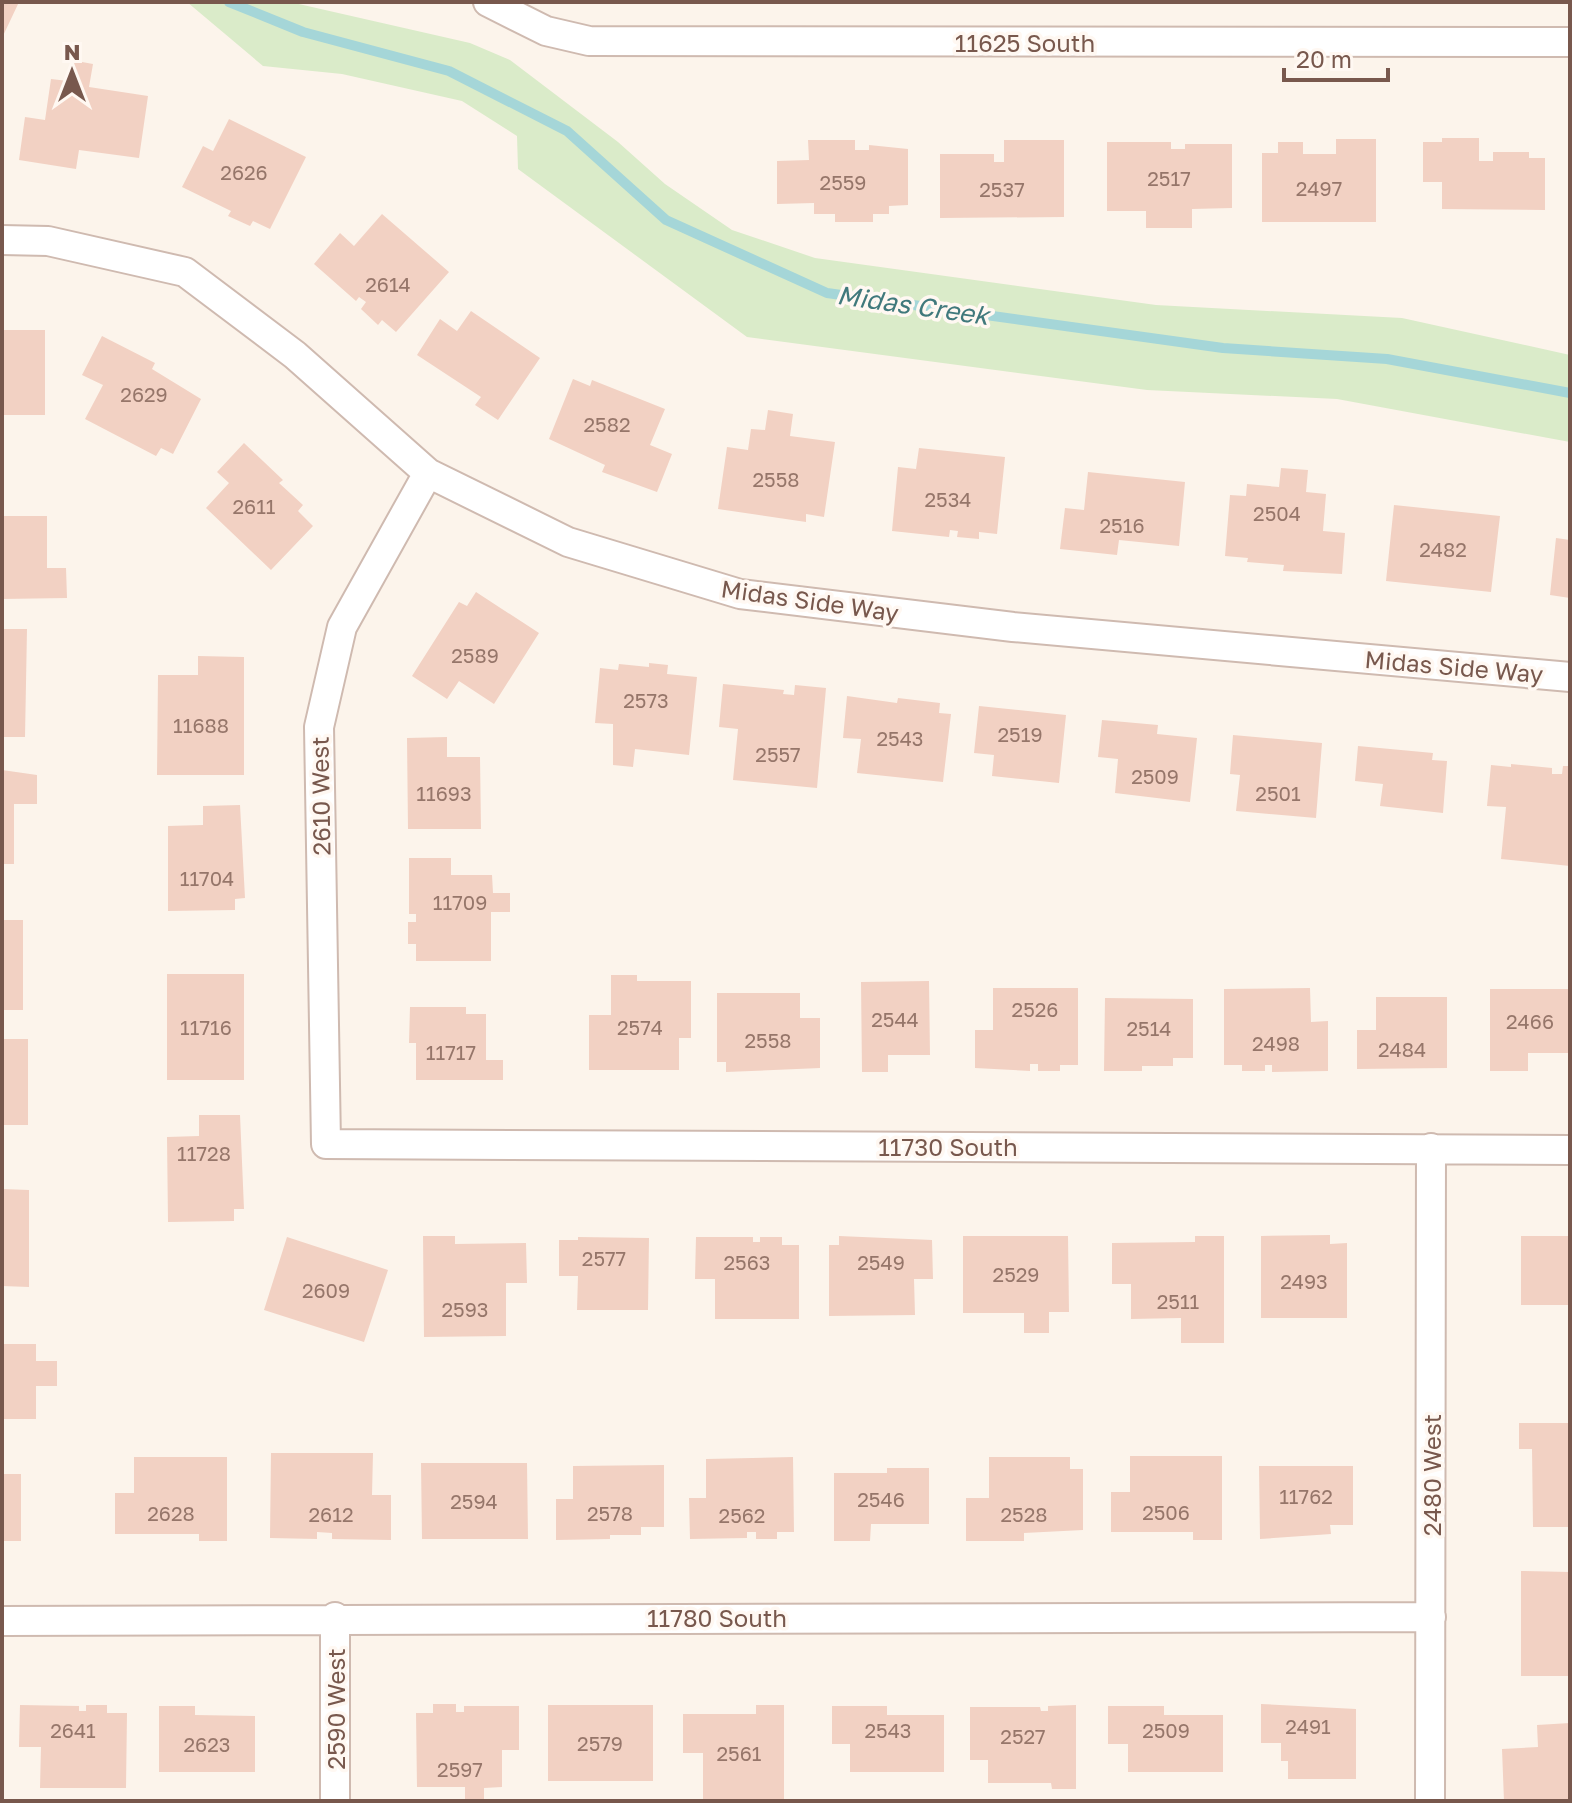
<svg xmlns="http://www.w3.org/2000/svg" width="1572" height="1803" font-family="'Golos Text',sans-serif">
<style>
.green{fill:#daebc9}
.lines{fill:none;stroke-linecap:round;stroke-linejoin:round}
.stream{stroke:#a5d6d8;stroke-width:10}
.building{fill:#f2d1c3}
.minor-casing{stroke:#cfbab0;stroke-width:32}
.minor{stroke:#fff;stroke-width:28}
.labels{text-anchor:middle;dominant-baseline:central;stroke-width:7;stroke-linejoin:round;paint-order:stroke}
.number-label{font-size:20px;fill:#96766a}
.street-label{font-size:24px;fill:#78584d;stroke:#fff8f2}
.water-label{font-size:26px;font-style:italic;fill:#40797c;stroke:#fff8f2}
</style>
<rect width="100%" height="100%" fill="#fcf4eb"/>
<path class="green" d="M187 2H290L470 43 510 60 618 142 665 184 732 230 815 258 1156 305 1402 318 1570 355V442L1337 399 1147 390 747 337 518 169 517 136 462 101 342 74 263 66Z"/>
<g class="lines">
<path class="stream" d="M229 2 303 32 449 71 567 131 666 220 827 293 1223 348 1387 359 1570 393"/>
</g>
<path class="building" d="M2 2H19L2 38Z
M71 60 93 64 89 87 148 96 139 158 79 150 76 169 19 160 25 117 45 120 51 79 68 81Z
M229 119 306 157 270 229 253 221 250 226 228 216 231 211 182 187 203 146 213 151Z
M1442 138H1479V161H1493V152H1529V158H1545V210L1442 209V182H1423V142H1442Z
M1336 139H1376V222H1262V153H1278V142H1303V154H1336Z
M808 140H855V150H869V145L908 149V205L889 206V214H873V222H835V214H814V203L777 204V161L809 160Z
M1004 140H1064V217L940 218V154H994V162H1004Z
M1107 142H1171V149H1185V144H1232V208L1192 209V228H1146V211H1107Z
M382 214 449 272 396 332 382 320 378 325 361 309 366 302 359 297 356 301 314 264 340 233 354 246Z
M471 311 540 358 498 420 475 405 481 397 417 355 440 319 457 331Z
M2 330H45V415H2Z
M102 336 155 363 152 369 201 399 173 454 161 448 156 456 85 419 103 385 82 375Z
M573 379 590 386 592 380 665 409 650 445 672 454 657 492 602 472 605 465 549 439Z
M768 410 793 414 790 436 835 442 824 517 806 514V522L718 509 727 447 748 450 751 429 765 430Z
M244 443 283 480 279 483 303 505 298 511 313 526 271 570 206 508 229 483 217 472Z
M919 448 1005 457 997 534 979 532V539L957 537 958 531 950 530 949 537 892 531 898 467 916 469Z
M1281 468 1308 470 1306 492 1326 494 1323 531 1345 533 1342 574 1283 571 1284 565 1247 562 1248 558 1225 556 1230 495 1246 496 1247 484 1279 487Z
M1088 472 1185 482 1179 546 1119 540 1117 555 1060 549 1065 508 1084 510Z
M1394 505 1500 516 1491 592 1386 581Z
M2 516H47V568H66L67 598 2 599Z
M1556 538 1570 540V598L1550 595Z
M476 592 539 633 494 704 459 681 447 699 412 676 459 602 467 606Z
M2 629H27L25 737H2Z
M198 656 244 657V775H157L158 675H198Z
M649 663 668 665 667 674 697 677 689 755 635 749 633 767 613 765V724L595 723 600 668 618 670 619 664 649 667Z
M723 684 784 690 783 694 794 695 795 685 826 688 817 788 733 780 738 729 719 727Z
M847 696 897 703 898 698 940 703 939 713 951 714 943 782 857 773 861 739 843 738Z
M979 706 1066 715 1059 783 992 776 994 755 974 753Z
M1102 720 1158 725 1157 734 1197 738 1190 802 1115 793 1118 759 1098 757Z
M1233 735 1322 743 1316 818 1236 811 1240 775 1230 774Z
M447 737V757H480L481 829H408L407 738Z
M1358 746 1433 753 1432 760 1447 761 1443 813 1380 806 1383 784 1355 781Z
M1511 764 1552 768V774H1562L1563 766H1570V866L1501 859 1506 807 1487 806 1491 765 1511 767Z
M2 770 37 775V804H14V864H2Z
M240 805 245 898 235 899V910L168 911V826L203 825V806Z
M409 858H451V875H492L493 893H510V912H491V961H416V944H408V922H416V914H409Z
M2 920H23V1010H2Z
M167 974H244V1080H167Z
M611 975H637V981H691V1038H679V1070H589V1015H611Z
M929 981 930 1055H888V1072H862L861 982Z
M993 988H1078V1065H1060V1071H1038V1064H1030V1071L975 1068V1030H993Z
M1310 988 1311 1022 1328 1021V1071L1272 1072V1065H1265V1071H1242V1065H1224V989Z
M1490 989H1570V1053H1528V1071H1490Z
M717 993H800V1018H820V1068L726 1072V1062H717Z
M1376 997H1447V1068L1357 1069V1030H1376Z
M1105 998 1193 999V1058H1173V1066H1142V1071H1104Z
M410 1007H466V1014H486V1060H503V1080H416V1043H409Z
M2 1039H28V1125H2Z
M199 1115H240L244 1209H234V1221L168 1222 167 1137 199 1136Z
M2 1189 29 1190V1287L2 1286Z
M1330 1235V1244L1347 1243V1318H1261V1236Z
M423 1236H455V1244L526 1243 527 1283H506V1336L424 1337Z
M839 1236 932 1240 933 1279H914L915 1315 829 1316V1245H839Z
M963 1236H1068L1069 1312H1049V1333H1024V1313H963Z
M1195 1236H1224V1343H1181V1318L1131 1319V1284H1112V1243L1195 1242Z
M1521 1236H1570V1305H1521Z
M287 1237 388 1270 364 1342 264 1310Z
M578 1237 649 1238 648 1310H577L578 1276H559V1240H578Z
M696 1237H753V1242H760V1237H782V1245H799V1319H715V1279H695Z
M2 1344H36V1361H57V1386H36V1419H2Z
M1519 1423H1570V1527H1533L1532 1449H1519Z
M271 1453H373L372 1495H391V1540L332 1539V1533L317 1532V1539L270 1538Z
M1130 1456H1222V1540H1193V1532H1111V1492H1130Z
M134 1457H227V1541H199V1534H115V1493H134Z
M793 1457 794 1532H777V1539H756V1532H747V1538L690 1539 689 1498H706V1459Z
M989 1457H1070V1469H1083V1530L1024 1533V1541H966V1498H989Z
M421 1463H527L528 1539H422Z
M664 1465V1527H641V1535H610V1539L556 1540V1499H573V1466Z
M1259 1466H1353V1525H1330L1331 1534 1260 1539Z
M887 1468H929V1524H871L870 1541H834V1473H887Z
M2 1474H21V1541H2Z
M1521 1571 1570 1572V1676H1521Z
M433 1704H456V1712H464V1706H519V1750H502V1787L484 1788V1801H465V1787H417L416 1713H433Z
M1261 1704 1356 1709V1779H1288V1761H1281V1743H1261Z
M20 1705 79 1706V1711H86V1705H107V1713H127L126 1788H40L41 1747H19Z
M548 1705H653V1781H548Z
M756 1705H784V1801H703V1753H683V1714H756Z
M1076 1705V1789H1052L1051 1783H988V1760H970V1707H1040L1041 1711H1048V1706Z
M159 1706H195V1715L255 1716V1772H159Z
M832 1706H887V1715H944V1772H850V1744H832Z
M1108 1706H1164V1715H1223V1772H1128V1744H1108Z
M1570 1723V1801H1504L1502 1749 1538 1747 1537 1725Z"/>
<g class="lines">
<defs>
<path id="minor" d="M488 2 546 31 589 41 1570 42
M2 240 48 241 185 272 295 355 428 473 568 542 740 594 1013 627 1570 677
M428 473 342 627 319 727 326 1144 1570 1150
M335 1617V1801
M2 1621 1431 1617
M1430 1801 1431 1148"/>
</defs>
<use href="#minor" class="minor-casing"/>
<use href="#minor" class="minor"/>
</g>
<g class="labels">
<g class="number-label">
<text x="244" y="172">2626</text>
<text x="1169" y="178">2517</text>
<text x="843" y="182">2559</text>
<text x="1319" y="188">2497</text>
<text x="1002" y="189">2537</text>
<text x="388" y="284">2614</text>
<text x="144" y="394">2629</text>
<text x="607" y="424">2582</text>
<text x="776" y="479">2558</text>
<text x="948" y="499">2534</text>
<text x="254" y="506">2611</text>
<text x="1277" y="513">2504</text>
<text x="1122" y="525">2516</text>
<text x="1443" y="549">2482</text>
<text x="475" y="655">2589</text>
<text x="646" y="700">2573</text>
<text x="201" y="725">11688</text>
<text x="1020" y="734">2519</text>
<text x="900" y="738">2543</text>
<text x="778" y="754">2557</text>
<text x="1155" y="776">2509</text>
<text x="444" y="793">11693</text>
<text x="1278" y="793">2501</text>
<text x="207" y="878">11704</text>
<text x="460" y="902">11709</text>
<text x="1035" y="1009">2526</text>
<text x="895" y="1019">2544</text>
<text x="1530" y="1021">2466</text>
<text x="206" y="1027">11716</text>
<text x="640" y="1027">2574</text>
<text x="1149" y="1028">2514</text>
<text x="768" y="1040">2558</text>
<text x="1276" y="1043">2498</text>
<text x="1402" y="1049">2484</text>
<text x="451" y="1052">11717</text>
<text x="204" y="1153">11728</text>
<text x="604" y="1258">2577</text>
<text x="747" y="1262">2563</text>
<text x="881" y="1262">2549</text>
<text x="1016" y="1274">2529</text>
<text x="1304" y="1281">2493</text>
<text x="326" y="1290">2609</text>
<text x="1178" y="1301">2511</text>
<text x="465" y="1309">2593</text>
<text x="1306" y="1496">11762</text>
<text x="881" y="1499">2546</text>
<text x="474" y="1501">2594</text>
<text x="1166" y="1512">2506</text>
<text x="171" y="1513">2628</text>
<text x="610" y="1513">2578</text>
<text x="331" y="1514">2612</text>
<text x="1024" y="1514">2528</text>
<text x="742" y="1515">2562</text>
<text x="1308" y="1726">2491</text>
<text x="73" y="1730">2641</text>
<text x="888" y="1730">2543</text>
<text x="1166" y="1730">2509</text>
<text x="1023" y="1736">2527</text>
<text x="600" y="1743">2579</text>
<text x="207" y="1744">2623</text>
<text x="739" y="1753">2561</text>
<text x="460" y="1769">2597</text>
</g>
<g class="street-label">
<text x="1025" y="42">11625 South</text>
<text transform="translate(810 600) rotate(8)">Midas Side Way</text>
<text transform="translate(1454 666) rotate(5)">Midas Side Way</text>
<text transform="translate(320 796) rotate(-91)">2610 West</text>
<text x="948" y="1146">11730 South</text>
<text transform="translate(1431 1475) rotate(-90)">2480 West</text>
<text x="717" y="1617">11780 South</text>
<text transform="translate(335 1709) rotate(-90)">2590 West</text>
</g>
<g class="water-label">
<text transform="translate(913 305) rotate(8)">Midas Creek</text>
</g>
</g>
<rect width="1572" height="1803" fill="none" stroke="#78584d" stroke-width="8"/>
<g transform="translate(72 72)" stroke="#fff8f2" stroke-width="6" paint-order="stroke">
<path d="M0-6L14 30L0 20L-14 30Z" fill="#78584d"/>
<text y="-12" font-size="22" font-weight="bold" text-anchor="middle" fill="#78584d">N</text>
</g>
<path d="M1284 68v12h104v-12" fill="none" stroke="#78584d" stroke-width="4"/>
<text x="1296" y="68" font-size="24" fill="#78584d" stroke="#fff8f2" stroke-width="6" paint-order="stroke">20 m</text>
</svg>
